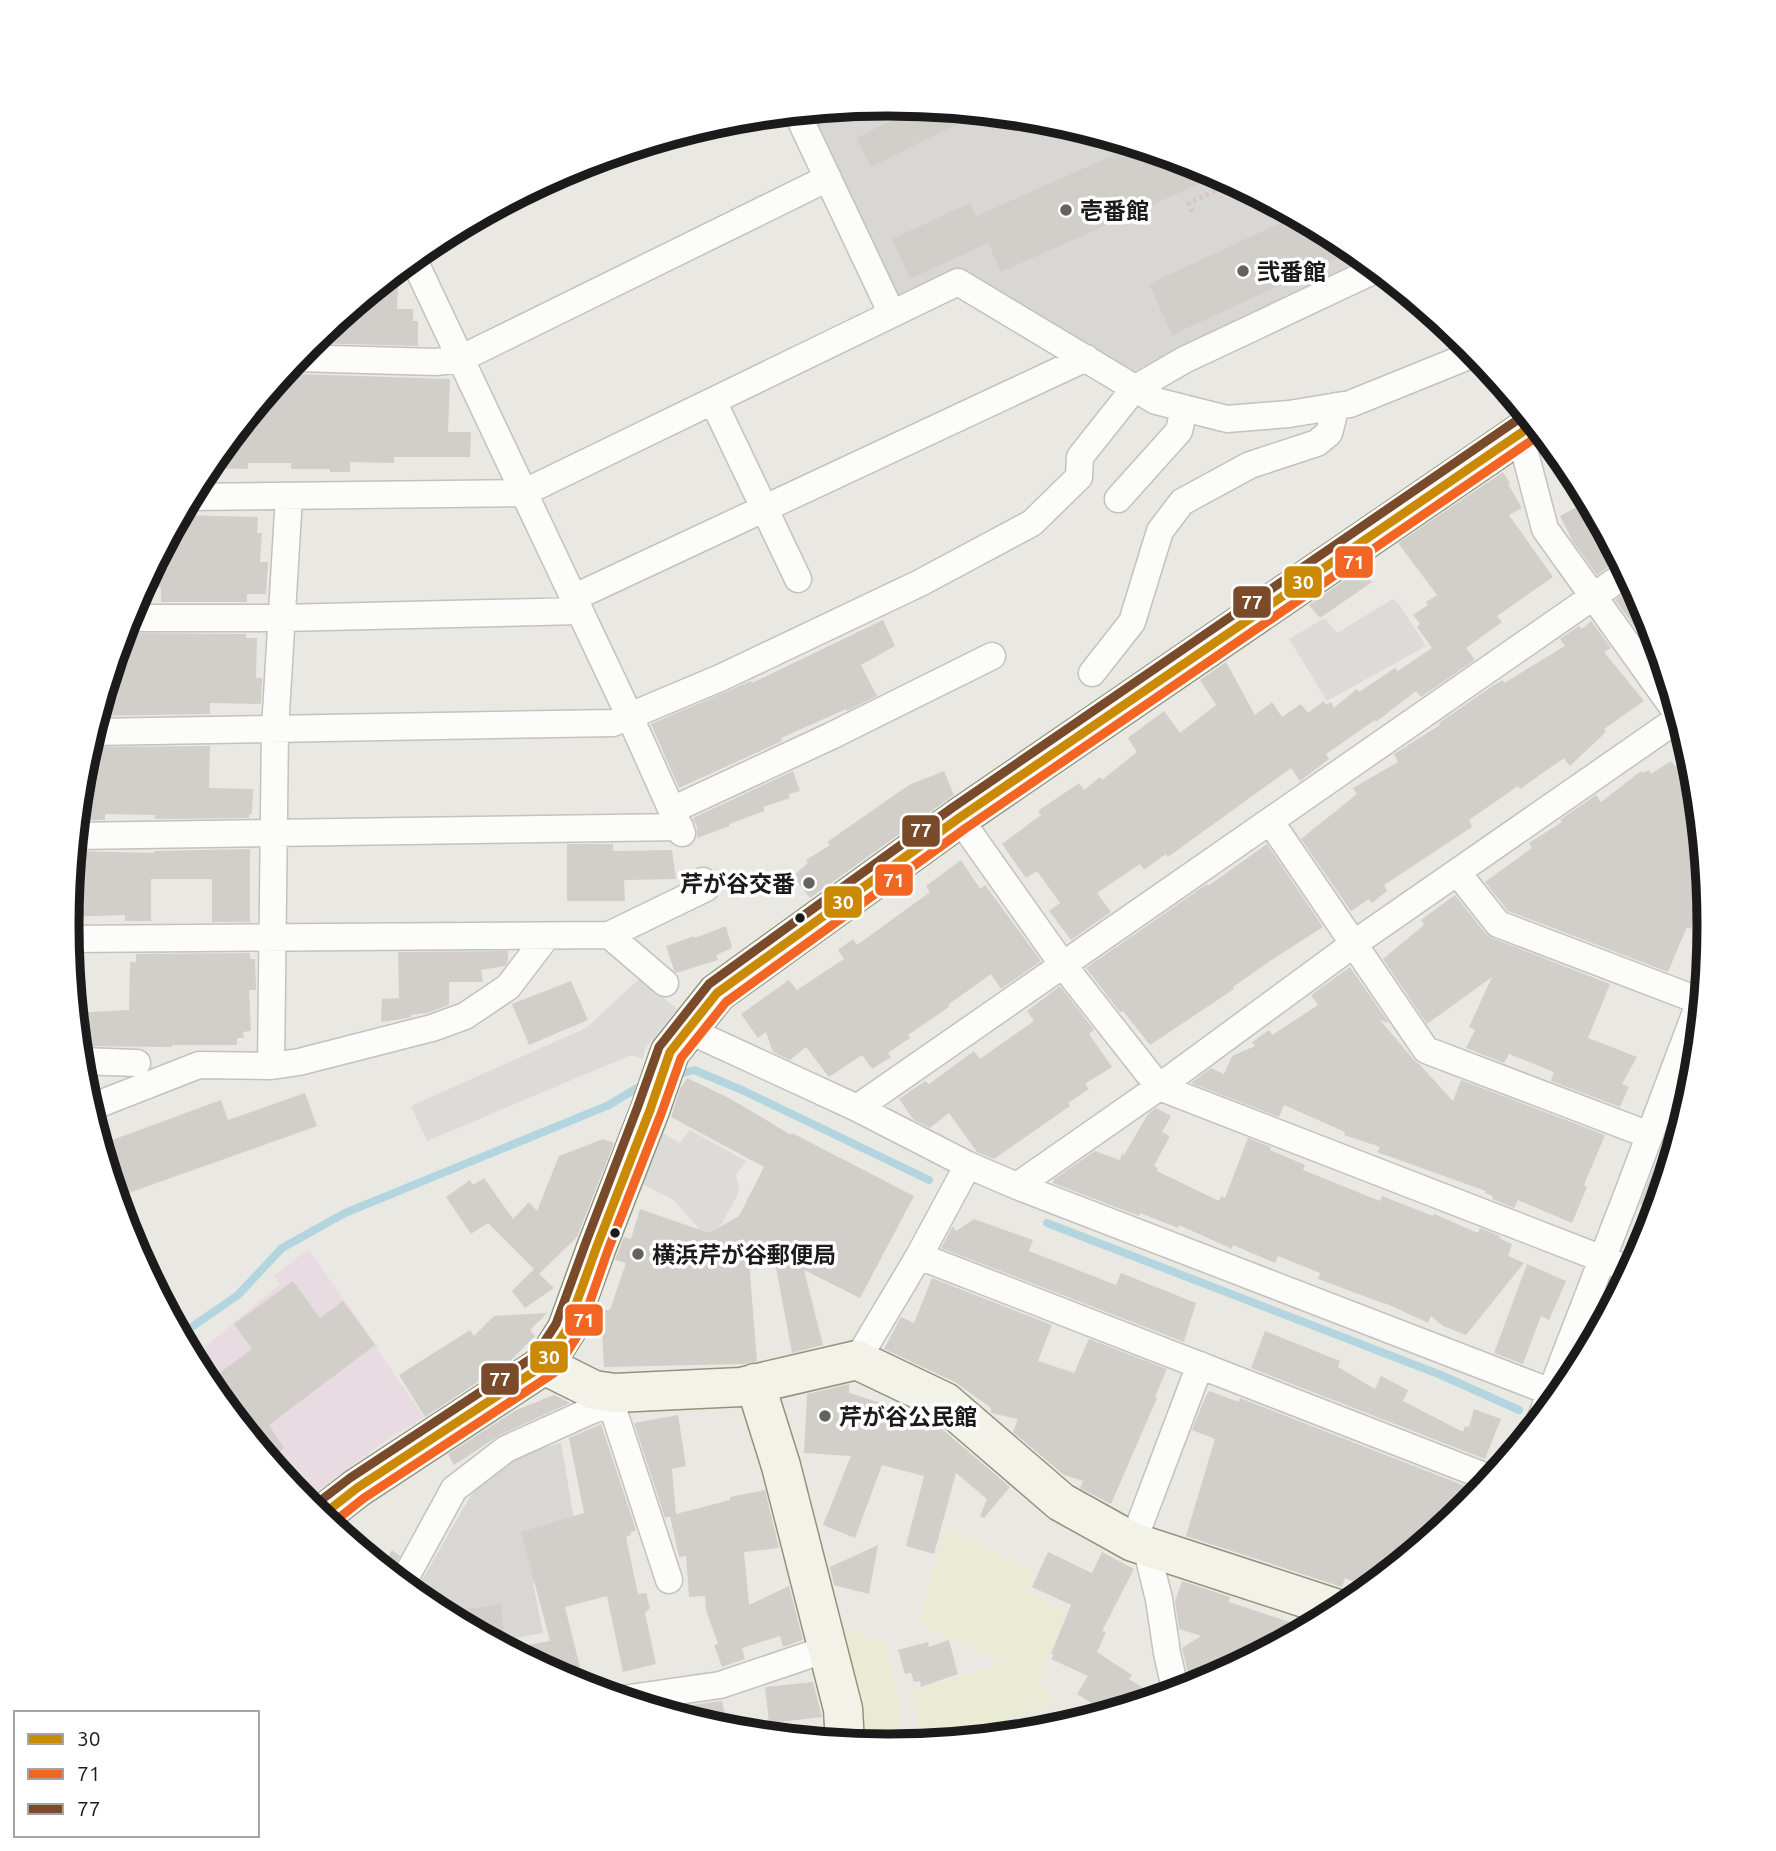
<svg xmlns="http://www.w3.org/2000/svg" width="1776" height="1851" font-family="Ubuntu,'Noto Sans JP',sans-serif">
<style>
.residential{fill:#d9d7d4}
.industrial{fill:#e8dbe2}
.farmland{fill:#eaebd4}
.parking{fill:#dcdbd9}
.lines{fill:none;stroke-linecap:round;stroke-linejoin:round}
.stream{stroke:#b3d5e0;stroke-width:8}
.building{fill:#d2cfcb}
.street-casing{stroke:#c2c2bf;stroke-width:29}
.secondary-casing{stroke:#91937a;stroke-width:41}
.path{stroke:#d6c7c3;stroke-width:4.5;stroke-dasharray:3.5 3.5;stroke-linecap:butt}
.street{stroke:#fcfcfb;stroke-width:26}
.secondary{stroke:#f2f2e8;stroke-width:38}
.bus-1-casing{stroke:#fff;stroke-width:14}
.bus-2-casing{stroke:#fff;stroke-width:14}
.bus-3-casing{stroke:#fff;stroke-width:14}
.bus-1{stroke:#cb8a05;stroke-width:9}
.bus-2{stroke:#f26522;stroke-width:9}
.bus-3{stroke:#7a4b2a;stroke-width:9}
.poi-dot{fill:#636361;stroke:#fff;stroke-width:2.5}
.bus-dot{fill:#1b1b1b;stroke:#fff;stroke-width:2.5}
.labels{text-anchor:middle;dominant-baseline:central;stroke-width:7;stroke-linejoin:round;paint-order:stroke}
.poi-label{font-size:23px;font-weight:bold;fill:#1b1b1b;stroke:#fff;text-anchor:start}
.rim{fill:none;stroke:#1b1b1b;stroke-width:9}
.line-badge{stroke:#fff;stroke-width:2.5}
.badge-label{font-size:19px;text-anchor:middle;font-weight:bold;fill:#fff}
</style>
<rect width="100%" height="100%" fill="#eae8e2"/>
<path class="residential" d="M888 104 1049 120 1203 167 1345 243 1369 263 1134 371 1021 306 956 271 904 296 891 293 806 112Z
M561 1443 582 1567 533 1583 543 1633 510 1639 512 1651 431 1608 414 1594 471 1495 510 1456Z"/>
<path class="industrial" d="M308 1249 378 1347 377 1349 424 1417 388 1439 303 1502 205 1382 192 1358 280 1284 274 1276Z"/>
<path class="farmland" d="M947 1526 1035 1573 1026 1592 1067 1611 1039 1681 1054 1702 993 1725 995 1736 921 1744 912 1692 1003 1663 918 1624Z
M846 1629 884 1642 901 1712 897 1746 888 1747 858 1744 839 1649Z"/>
<path class="parking" d="M1393 599 1399 604 1426 646 1327 701 1289 639 1325 618 1337 633Z
M640 978 677 1009 645 1049 643 1059 631 1055 427 1141 411 1106 586 1028Z
M654 1128 680 1143 690 1130 746 1161 736 1175 739 1190 736 1198 722 1223 707 1238 674 1200 636 1181Z"/>
<g class="lines">
<path class="stream" d="M674 1076 694 1070 742 1090 929 1180
M1047 1223 1441 1375 1519 1410
M180 1335 238 1295 282 1248 345 1213 609 1105 637 1088 645 1085"/>
</g>
<path class="building" d="M919 107 980 113 871 167 856 138Z
M1134 146 1203 167 1219 175 1001 272 988 243 910 279 892 239 970 203 976 216Z
M1295 216 1332 236 1329 241 1337 259 1172 335 1149 284Z
M399 269 397 309H413V321H418V346L309 343Z
M286 370 296 374 450 379 448 432H471L470 457H394V463L350 462V472H330V469H291V463H248V469L206 468Z
M1503 472 1510 483 1508 484 1522 508 1509 515 1553 577 1497 616 1502 622 1466 648 1475 660 1421 697 1416 691 1376 722 1375 720 1326 754 1329 759 1300 781 1291 768 1168 857 1166 854 1144 870 1140 864 1097 893 1111 912 1071 940 1049 911 1060 903 1037 871 1026 878 1002 844 1041 815 1038 811 1079 783 1084 790 1100 777 1102 780 1137 752 1128 738 1164 711 1180 733 1216 705 1200 680 1226 662 1255 715 1272 702 1282 717 1301 704 1308 713 1324 701 1326 705 1331 702 1334 708 1357 689 1359 692 1395 668 1398 671 1432 648 1417 627 1420 624 1413 615 1428 605 1426 602 1437 595 1398 543Z
M1588 501 1619 559 1597 575 1573 542 1560 516Z
M181 515 258 517 257 533H262L260 562H268L266 594H247V602H161V587H142Z
M1362 568 1372 582 1320 618 1309 605Z
M1634 587 1647 611 1650 622 1637 630 1615 600Z
M883 620 895 646 861 665 877 696 847 711 846 709 781 738 782 741 679 788 651 724 751 681 752 683Z
M1591 621 1611 648 1604 652 1644 701 1604 729 1606 732 1570 766 1564 758 1520 789 1518 786 1469 820 1472 827 1384 885 1387 891 1372 903 1369 899 1351 911 1301 839 1357 794 1353 788 1398 762 1394 754 1440 725 1439 723 1494 685 1503 680 1504 683 1565 646 1560 639 1579 626 1582 629Z
M123 633 246 634V638H257L256 678H262L261 704 210 703V714L97 716Z
M210 746 209 788 253 789 252 814H249V818L155 819V815L105 814V820H77L82 765 88 747Z
M1671 761 1675 766 1682 761 1695 782 1706 893 1691 929 1687 927 1668 972 1508 911 1485 882 1532 848 1529 843 1562 822 1560 820 1596 795 1601 802 1641 771 1642 773 1649 770 1651 774Z
M793 771 800 791 789 794 790 798 763 807 765 811 729 824 730 826 697 838V827L693 818Z
M944 771 954 795 810 898 793 876 808 863 806 860 830 845 827 842 909 785Z
M567 844H613V851L672 850 676 879 624 880 625 901H567Z
M1267 844 1323 927 1267 963 1233 987 1234 989 1150 1045 1123 1011 1120 1012 1086 968 1207 884 1208 886Z
M250 849V922H212V879H151V921H125V915L67 917 74 851 154 853V851Z
M961 860 980 889 985 885 1041 961 1001 989 991 974 948 1005 949 1007 908 1035 910 1038 888 1053 891 1057 872 1069 862 1055 829 1077 806 1047 790 1060 773 1052 766 1032 758 1038 741 1014 789 980 797 990 844 959 838 950 853 939 857 945 930 892 926 886Z
M1455 895 1486 934 1492 938 1610 984 1588 1038 1637 1057 1622 1084 1629 1087 1620 1107 1551 1081 1554 1072 1509 1054 1504 1063 1466 1048 1475 1030 1469 1027 1492 977 1427 1024 1383 959 1424 925 1421 920Z
M726 926 732 948 716 955 718 960 676 973 674 970 666 946 694 936 695 938Z
M508 951V961L505 966 481 970 483 982H449V1005L427 1013 411 1015V1017L402 1019 381 1022 382 999 399 998 398 952Z
M250 953V959H255L256 985V990H249L251 1031 243 1032 244 1038H237V1045H172V1047L78 1046 75 1013 129 1010 130 962H136V954Z
M1350 967 1389 1023 1380 1020 1413 1059 1420 1065 1453 1101 1461 1080 1605 1135 1584 1185 1587 1187 1572 1223 1518 1200 1514 1208 1492 1199 1493 1196 1485 1193 1486 1191 1377 1152 1380 1147 1344 1135 1345 1132 1284 1105 1279 1117 1191 1083 1211 1068 1224 1074 1232 1056 1255 1046 1252 1042 1269 1030 1272 1035 1318 1005 1311 995Z
M571 981 588 1020 529 1045 512 1004Z
M1060 986 1094 1030 1089 1034 1112 1067 1085 1084 1089 1089 1068 1103 1070 1106 994 1159 977 1152 949 1113 930 1128 914 1120 899 1099 925 1081 929 1084 974 1051 980 1059 1004 1042 1034 1021 1027 1011Z
M687 1078 731 1099 791 1135 792 1133 914 1196 860 1298 804 1270 823 1345 792 1353 772 1246 748 1249 757 1361 745 1364 604 1367 601 1310H610L626 1263 615 1260 624 1237 631 1239 640 1209 709 1233 739 1216 764 1167 671 1117 680 1089Z
M305 1093 317 1126 123 1195 104 1143 221 1100 228 1120Z
M1156 1108 1171 1116 1162 1132 1170 1136 1154 1166 1158 1168 1157 1171 1219 1201 1221 1196 1225 1198 1248 1138 1271 1147 1270 1150 1305 1165 1303 1170 1380 1201 1382 1196 1433 1216 1434 1214 1478 1233 1480 1228 1500 1236 1499 1238 1512 1244 1508 1256 1524 1263 1466 1335 1443 1326 1431 1316 1428 1323 1385 1303V1304L1318 1279 1320 1273 1278 1256 1275 1263 1233 1245 1232 1249 1179 1225 1178 1228 1140 1213 1139 1216 1053 1183 1054 1179 1095 1151 1120 1160 1122 1154 1124 1155 1148 1114Z
M603 1139 614 1143 577 1237 539 1274 488 1223 471 1234 446 1197 470 1180 473 1185 484 1178 513 1219 529 1202 537 1211 559 1156Z
M1656 1163 1669 1167 1656 1209 1640 1204Z
M974 1219 1033 1240 1029 1251 1116 1285 1121 1273 1196 1303 1184 1342 941 1248 953 1226 956 1231Z
M1527 1264 1566 1281 1549 1320 1541 1316 1523 1364 1494 1353Z
M534 1269 554 1288 525 1308 512 1291Z
M932 1278 1052 1325 1038 1361 1074 1373 1089 1339 1167 1369 1155 1397 1157 1398 1111 1504 1080 1488 1083 1481 1064 1475 1013 1432 1018 1419 991 1413V1408L955 1382 884 1349 901 1317 914 1323Z
M293 1281 320 1318 343 1301 375 1345 269 1425 284 1448 269 1459 206 1383 252 1349 234 1324Z
M547 1313 530 1330 535 1336 511 1360 425 1417 399 1375 470 1330 474 1336 494 1316Z
M1265 1331 1340 1361 1338 1367 1375 1389 1381 1376 1408 1390 1403 1401 1463 1432 1465 1426 1469 1427 1474 1409 1501 1419 1485 1459 1251 1368Z
M849 1384V1393L910 1412 908 1420 942 1429 1010 1487 984 1518 980 1516 987 1499 956 1473 934 1554 906 1546 924 1476 882 1465 855 1538 823 1525 851 1456 804 1453 807 1394Z
M1209 1391 1239 1402 1240 1398 1473 1489 1472 1491 1480 1493 1469 1507 1369 1588 1345 1578 1342 1587 1186 1536 1215 1439 1192 1430 1204 1400Z
M554 1395 570 1403 500 1435 454 1465 448 1454 516 1410Z
M678 1415 686 1466 672 1469 676 1514 730 1500V1497L765 1490 779 1548 744 1552 749 1605 789 1586 803 1640 783 1647 780 1636 742 1648 745 1659 722 1667 714 1645 718 1644 706 1610 705 1596 689 1597 686 1556 679 1557 670 1516 665 1518 634 1423Z
M601 1424 636 1530 630 1533 631 1535 626 1537 638 1594 646 1593 650 1608 645 1613 656 1664 623 1672 607 1596 565 1607 580 1667 550 1672 506 1649 550 1641 521 1532 584 1513 569 1438Z
M878 1545 869 1594 834 1585 830 1567Z
M392 1550 400 1556 390 1574 381 1567Z
M1048 1552 1092 1573 1102 1552 1134 1569 1102 1631 1106 1632 1097 1652 1132 1675 1129 1679 1159 1698 1107 1713 1077 1694 1088 1676 1051 1659 1054 1655 1051 1654 1071 1605 1032 1587Z
M1182 1581 1230 1597 1229 1602 1308 1628 1224 1673 1225 1667 1196 1686 1188 1673 1182 1648 1201 1636 1179 1629 1175 1601Z
M501 1604 505 1648 440 1613Z
M949 1640 958 1674 921 1687 920 1681 914 1682 911 1673 905 1674 898 1650 928 1642 929 1647Z
M813 1682 822 1717 769 1723 765 1687Z
M722 1701 726 1719 705 1724 662 1711 682 1706Z"/>
<g class="lines">
<defs>
<path id="street" d="M797 113 892 314
M413 258 630 717 682 833
M296 358 436 362 460 359 828 178
M713 401 798 579
M1520 434 1545 529 1679 716
M190 497 523 493 958 282 1156 401 1227 419 1289 414 1350 404 1476 353
M1118 499 1179 431 1184 408
M573 598 1086 358
M127 618H282L579 611
M1092 673 1132 622 1160 531 1182 502 1250 465 1317 443 1329 433 1336 406
M92 732 613 723 720 678 920 583 1032 523 1079 477 1080 457 1134 389 1184 360 1377 269
M672 810 831 736 992 656
M959 818 1063 965 1159 1087 1631 1270
M1270 821 1426 1050 1649 1135
M75 836 680 827
M1457 872 1498 924 1700 1001
M609 935 706 888 703 881
M68 939 609 935 665 983
M688 1030 857 1108 968 1165 1017 1186 1159 1087 1355 943 1679 718
M80 1061 137 1063
M271 1066 275 729 289 496
M89 1108 199 1065 271 1066 299 1062 432 1028 465 1016 508 987 547 936
M857 1108 1627 573
M1017 1186 1551 1392
M919 1256 1492 1479
M857 1360 919 1256 968 1165
M611 1403 669 1580
M1540 1420 1629 1190 1703 993
M1133 1542 1200 1365
M1146 1547 1159 1599 1167 1653 1176 1693
M402 1584 454 1489 506 1449 590 1411 611 1403 615 1393
M623 1699 720 1685 827 1649"/>
<path id="secondary" d="M544 1365 594 1390 615 1393 741 1387 857 1360 945 1402 1061 1502 1133 1542 1341 1610
M755 1383 781 1466 843 1709 845 1743
M320 1517 357 1488 544 1365 567 1329 597 1246 650 1110 670 1052 717 993 959 818 1534 424"/>
</defs>
<use href="#street" class="street-casing"/>
<use href="#secondary" class="secondary-casing"/>
<path class="path" d="M1192 212 1189 203 1233 183"/>
<use href="#street" class="street"/>
<use href="#secondary" class="secondary"/>
<defs>
<path id="bus-1" d="M320 1517 357 1488 544 1365 567 1329 597 1246 650 1110 670 1052 717 993 959 818 1534 424"/>
<path id="bus-2" d="M330 1525 364 1498 554 1373 579 1333 608 1250 661 1114 681 1058 726 1002 966 828 1541 434"/>
<path id="bus-3" d="M312 1507 350 1478 535 1356 556 1324 586 1242 638 1106 659 1047 709 984 952 808 1526 414"/>
</defs>
<use href="#bus-1" class="bus-1-casing"/>
<use href="#bus-2" class="bus-2-casing"/>
<use href="#bus-3" class="bus-3-casing"/>
<use href="#bus-1" class="bus-1"/>
<use href="#bus-2" class="bus-2"/>
<use href="#bus-3" class="bus-3"/>
</g>
<g class="poi-dot">
<circle cx="1066" cy="210" r="7"/>
<circle cx="1243" cy="271" r="7"/>
<circle cx="809" cy="883" r="7"/>
<circle cx="638" cy="1254" r="7"/>
<circle cx="825" cy="1416" r="7"/>
</g>
<g class="bus-dot">
<circle cx="800" cy="918" r="6"/>
<circle cx="615" cy="1233" r="6"/>
</g>
<g class="labels">
<g class="poi-label">
<text x="1080" y="210">壱番館</text>
<text x="1257" y="271">弐番館</text>
<text x="795" y="883" text-anchor="end">芹が谷交番</text>
<text x="652" y="1254">横浜芹が谷郵便局</text>
<text x="839" y="1416">芹が谷公民館</text>
</g>
</g>
<path d="M0 0H1776V1851H0ZM79 925a809 809 0 1 1 1618 0a809 809 0 1 1-1618 0Z" fill="#fff" fill-rule="evenodd"/>
<path class="rim" d="M79 925a809 809 0 1 1 1618 0a809 809 0 1 1-1618 0Z"/>
<g class="line-badge">
<rect x="1334" y="545" width="40" height="34" rx="7" fill="#f26522"/>
<rect x="1283" y="565" width="40" height="34" rx="7" fill="#cb8a05"/>
<rect x="1232" y="585" width="40" height="34" rx="7" fill="#7a4b2a"/>
<rect x="901" y="814" width="40" height="34" rx="7" fill="#7a4b2a"/>
<rect x="874" y="863" width="40" height="34" rx="7" fill="#f26522"/>
<rect x="823" y="885" width="40" height="34" rx="7" fill="#cb8a05"/>
<rect x="564" y="1303" width="40" height="34" rx="7" fill="#f26522"/>
<rect x="529" y="1340" width="40" height="34" rx="7" fill="#cb8a05"/>
<rect x="480" y="1362" width="40" height="34" rx="7" fill="#7a4b2a"/>
</g>
<g class="badge-label">
<text x="1354" y="569">71</text>
<text x="1303" y="589">30</text>
<text x="1252" y="609">77</text>
<text x="921" y="837">77</text>
<text x="894" y="887">71</text>
<text x="843" y="909">30</text>
<text x="584" y="1327">71</text>
<text x="549" y="1364">30</text>
<text x="500" y="1386">77</text>
</g>
<rect x="14" y="1711" width="245" height="126" fill="#ffffff" stroke="#a4a4a4" stroke-width="2"/>
<rect x="28" y="1734" width="35" height="10" fill="#cb8a05" stroke="#a4a4a4" stroke-width="2"/>
<text x="77" y="1746" font-size="21" fill="#1b1b1b">30</text>
<rect x="28" y="1769" width="35" height="10" fill="#f26522" stroke="#a4a4a4" stroke-width="2"/>
<text x="77" y="1781" font-size="21" fill="#1b1b1b">71</text>
<rect x="28" y="1804" width="35" height="10" fill="#7a4b2a" stroke="#a4a4a4" stroke-width="2"/>
<text x="77" y="1816" font-size="21" fill="#1b1b1b">77</text>
</svg>
